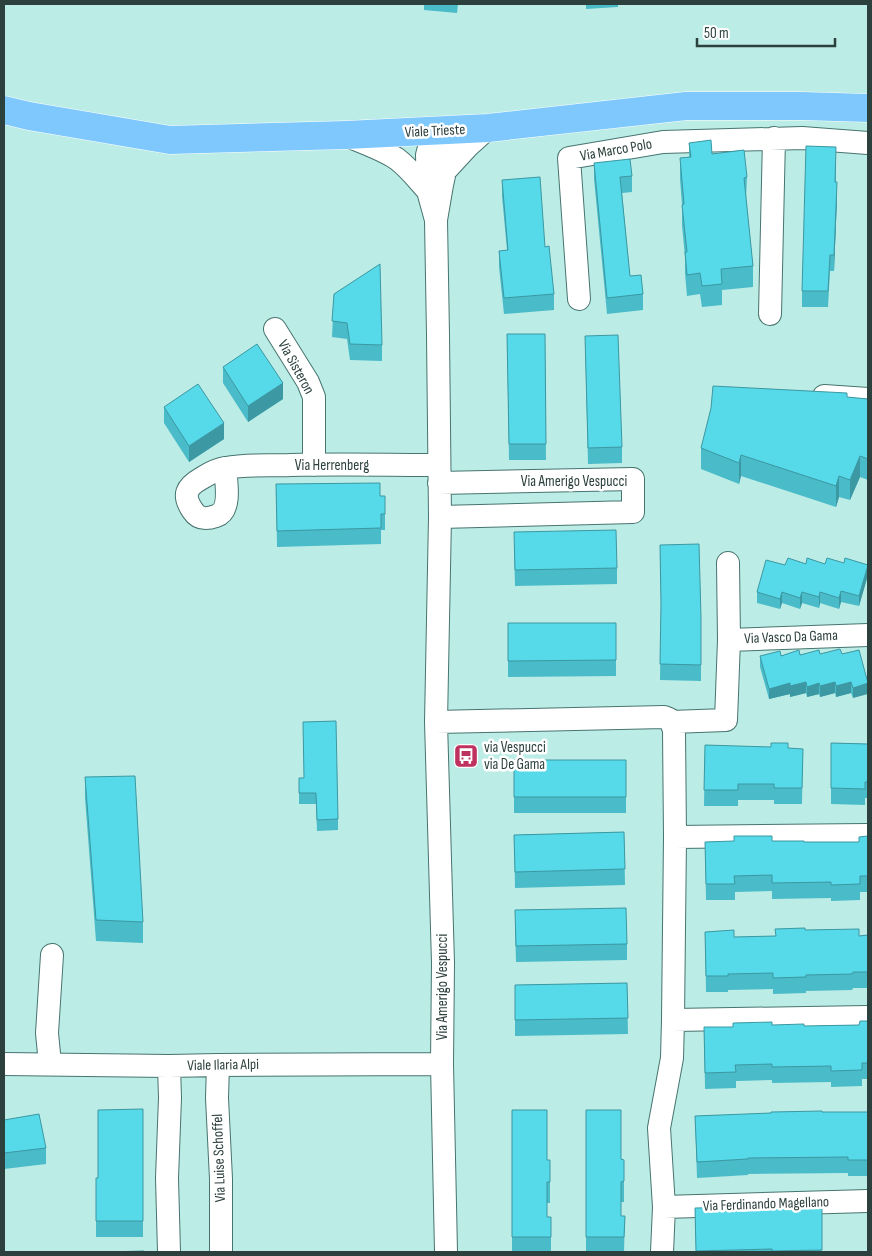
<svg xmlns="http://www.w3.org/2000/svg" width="872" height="1256" font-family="'Sofia Sans Condensed',sans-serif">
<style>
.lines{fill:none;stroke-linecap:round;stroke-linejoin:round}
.minor-casing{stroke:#47746f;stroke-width:24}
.major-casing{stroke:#fff;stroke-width:29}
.minor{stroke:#fff;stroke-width:22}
.major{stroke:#7ec8fd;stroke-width:28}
.wall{fill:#4abbc8}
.shaded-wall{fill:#3c98a2}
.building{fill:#56d9e8;stroke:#3c98a2}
.labels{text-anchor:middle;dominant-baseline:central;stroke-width:5;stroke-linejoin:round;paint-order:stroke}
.street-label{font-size:15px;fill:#2c403d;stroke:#fff}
.poi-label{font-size:15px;fill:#2c403d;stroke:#fff;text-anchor:start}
</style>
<rect width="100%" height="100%" fill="#bcece6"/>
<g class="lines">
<defs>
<path id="minor" d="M347 136C364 143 382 149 397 159 409 168 418 180 428 191
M444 172 468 146 488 128
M436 220 428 191 427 155 431 140 440 130 448 150 447 162 442 185 436 220 438 335 440 517 436 722 443 963 442 1064 446 1252
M579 299 569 158 663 142 802 138 868 143
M770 314 774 138
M275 329 308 382 314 397V465
M824 396 868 399
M225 468C226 481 232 511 216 516 207 519 199 520 193 511 182 495 186 487 202 478 210 473 217 469 226 468 247 464 270 466 291 465 340 464 389 465 439 465
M439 483 633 479V512L440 517
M728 563 729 640
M436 722 664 717 669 719 671 722
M671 722 726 720 729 640 868 635
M675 837 868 835
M673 1020 868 1017
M4 1064 169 1066 218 1065 442 1064
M50 1064 47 1033 52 955
M218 1065 217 1098 221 1179V1252
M169 1066 170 1098 167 1178 169 1252
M664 1207 868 1201
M662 1252 664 1207 659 1128 672 1058 673 1020 675 837 674 730 671 722"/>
<path id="major" d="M4 110 29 116 170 140 346 135 488 128 686 106H802L868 108"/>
</defs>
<use href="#minor" class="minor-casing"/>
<use href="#major" class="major-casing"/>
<use href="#minor" class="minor"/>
<use href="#major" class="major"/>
</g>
<path class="wall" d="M424 4H458L457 13 424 10Z
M586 4H618V7L586 9Z
M689 143 712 154 747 177 746 198 753 266V287L722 290V305L702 307 700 294 687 296 685 273V257L682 225V205L680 179V158L689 157Z
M594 163 632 176V192L622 193 630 276 643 294V310L607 314 594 179Z
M836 163V182L837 198 834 271H830L828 307H802V291Z
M502 180 545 247 554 294V310L504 314 499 267V251L507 250 502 196Z
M334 294 382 345V361L350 360 347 339 332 337Z
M507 334H545L546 460H509Z
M585 336 622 447V463L588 464Z
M223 367 283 399 248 422 223 383Z
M847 397 868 399V480L860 477 850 500 839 497 836 507 741 476 739 484 701 469V448Z
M164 407 224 439 189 462 164 423Z
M276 484 380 496 385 514V530H381V544L277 547Z
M660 545 701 618V681L660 680 661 612Z
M514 548 617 568V584L515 586Z
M806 564 868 575 859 606 841 602 839 609 820 603 819 608 802 603 800 609 782 603 780 609 757 603V592L785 565Z
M508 623H616V676L508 677Z
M859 650 853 698 851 693 836 697 835 693 820 697 819 694 807 697 806 693 790 697V694L769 699 760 667V656L820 654H842Z
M831 743 868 744V798H865V805L831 804Z
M705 745 803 749 802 804H774V800H738V806H704Z
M514 760H626V813H514Z
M85 777 143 922V943L96 941 85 798Z
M299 778H304L338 819V830L317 831 316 804H299Z
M624 832 625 885 515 888 514 835Z
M868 836V892H860V900L831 901V898L772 899V891L735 892V900H706L705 842 772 841 804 842H859Z
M515 926 627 944V960L516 962Z
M805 930 859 936 868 935V988H853L852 990 806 991V993L773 994V989L728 990V992H706L705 932 734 937 775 936Z
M4 982 5 993V1009L4 1010Z
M627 983 628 1034 515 1036V985Z
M868 1021V1079H862V1086L831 1087V1082L772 1083V1080L736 1081V1088L705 1089 704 1027H733L772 1025 804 1026 859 1025Z
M143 1109V1237H96V1178H98Z
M512 1110 547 1160H550V1203H547V1217H551V1252H512Z
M586 1110 621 1159 624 1160V1202H621V1216H625L624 1252H586Z
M822 1112H868V1176H848V1173L748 1174V1175L697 1178 695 1116Z
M4 1120 46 1148V1164L4 1169Z
M822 1206V1252H696L695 1208Z"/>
<path class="shaded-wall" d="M837 182V198L834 271V255Z
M283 383V399L248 422V406Z
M224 423V439L189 462V446Z
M741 455V476L739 484V463Z
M860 456V477L850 500V480Z
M839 476V497L836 507V486Z
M868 565V575L859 606V596Z
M841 591V602L839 609V598Z
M782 592V603L780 609V599Z
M802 592V603L800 609V598Z
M820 592V603L819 608V597Z
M806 682V693L790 697V686Z
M835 682V693L820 697V686Z
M851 682V693L836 697V686Z
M790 683V694L769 699V689Z
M819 683V694L807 697V687Z
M868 683V694L853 698V688Z"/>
<path class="building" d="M711 140 712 154 744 150 747 177 744 178 753 266 721 269 722 284 702 286 700 273 687 275 685 252H687L682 205 684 204 680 158 691 157 689 143Z
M806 146 836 147 835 182H837L834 255H830L828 291H802Z
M630 159 632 176 620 177 630 276 641 275 643 294 607 298 594 163Z
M540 177 545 247 549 246 554 294 504 298 499 251 508 250 502 180Z
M380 264 382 345 350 344 347 323 332 321 334 294Z
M507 334H545L546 444H509Z
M618 335 622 447 588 448 585 336Z
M257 344 283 383 248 406 223 367Z
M198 384 224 423 189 446 164 407Z
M713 386 847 393V397L868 399V459L860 456 850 480 839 476 836 486 741 455 739 463 701 448 711 408Z
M380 483V496H385V514H381V528L277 531 276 484Z
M616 530 617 568 515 570 514 532Z
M699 544 701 618V665L660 664 661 603 660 545Z
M788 558 806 564 807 558 825 564 827 558 844 563 845 558 868 565 859 596 841 591 839 598 820 592 819 597 802 592 800 598 782 592 780 599 757 592 766 560 785 565Z
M508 623H616V660L508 661Z
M840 649 842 654 859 650 868 683 853 688 851 682 836 686 835 682 820 686 819 683 807 687 806 682 790 686V683L769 689 760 656 780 651 781 656 799 650 800 655 819 650 820 654Z
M336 721 338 819 317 820 316 793H299V778H304L303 722Z
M771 743H788V748L803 749 802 788H774V784H738V790H704L705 745 771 747Z
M831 743 868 744V782H865V789L831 788Z
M514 760H626V797H514Z
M135 776 143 922 96 920 85 777Z
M624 832 625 869 515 872 514 835Z
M734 836H772V841H804V842H859V837L868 836V876H860V884L831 885V882L772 883V875L734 876 735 884H706L705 842 734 841Z
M626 908 627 944 516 946 515 910Z
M805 928V930L859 929V936L868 935V972H853L852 974 806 975V977L773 978V973L728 974V976H706L705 932 734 930V937L776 936 775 929Z
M627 983 628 1018 515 1020V985Z
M860 1021H868V1063H862V1070L831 1071V1066L772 1067V1064L735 1065 736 1072 705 1073 704 1027H733V1023L772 1022V1025L804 1024V1026L859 1025Z
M143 1109V1221H96V1178H98V1110Z
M512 1110H547V1160H550V1182H547V1217H551V1237H512Z
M586 1110H621V1159L624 1160V1181L621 1182V1216H625L624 1237H586Z
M822 1111V1112H868V1160H848V1157L748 1158V1159L697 1162 695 1116 771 1113V1112Z
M39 1114 46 1148 4 1153V1120Z
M822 1206V1250L772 1251V1249L696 1251 695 1208Z
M144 1251V1252H105Z"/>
<defs>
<symbol id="bus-square" viewBox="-11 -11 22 22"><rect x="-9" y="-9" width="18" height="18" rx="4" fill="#bf315f" stroke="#fff"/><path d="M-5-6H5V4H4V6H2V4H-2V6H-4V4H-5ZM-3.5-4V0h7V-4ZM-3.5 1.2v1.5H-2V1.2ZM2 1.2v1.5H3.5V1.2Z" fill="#fff"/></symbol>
</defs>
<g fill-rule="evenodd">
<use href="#bus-square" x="452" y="742" width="28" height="28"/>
</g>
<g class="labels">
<g class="street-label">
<text transform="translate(435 131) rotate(-3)">Viale Trieste</text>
<text transform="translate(616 150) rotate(-10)">Via Marco Polo</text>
<text transform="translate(296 367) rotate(61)">Via Sisteron</text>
<text x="332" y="465">Via Herrenberg</text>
<text x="574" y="481">Via Amerigo Vespucci</text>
<text transform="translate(791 637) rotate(-2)">Via Vasco Da Gama</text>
<text transform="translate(442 987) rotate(-90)">Via Amerigo Vespucci</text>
<text transform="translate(223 1065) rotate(-1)">Viale Ilaria Alpi</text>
<text transform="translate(219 1158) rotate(-92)">Via Luise Schoffel</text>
<text transform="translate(766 1204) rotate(-2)">Via Ferdinando Magellano</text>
</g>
<g class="poi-label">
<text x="484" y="747">via Vespucci<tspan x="484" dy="17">via De Gama</tspan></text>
</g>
</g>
<rect width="872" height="1256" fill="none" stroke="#2c403d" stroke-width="10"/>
<path d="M697 38v8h138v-8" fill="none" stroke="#2c403d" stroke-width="2.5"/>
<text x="704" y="38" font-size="15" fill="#2c403d" stroke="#ffffff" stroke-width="4" paint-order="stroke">50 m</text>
</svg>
